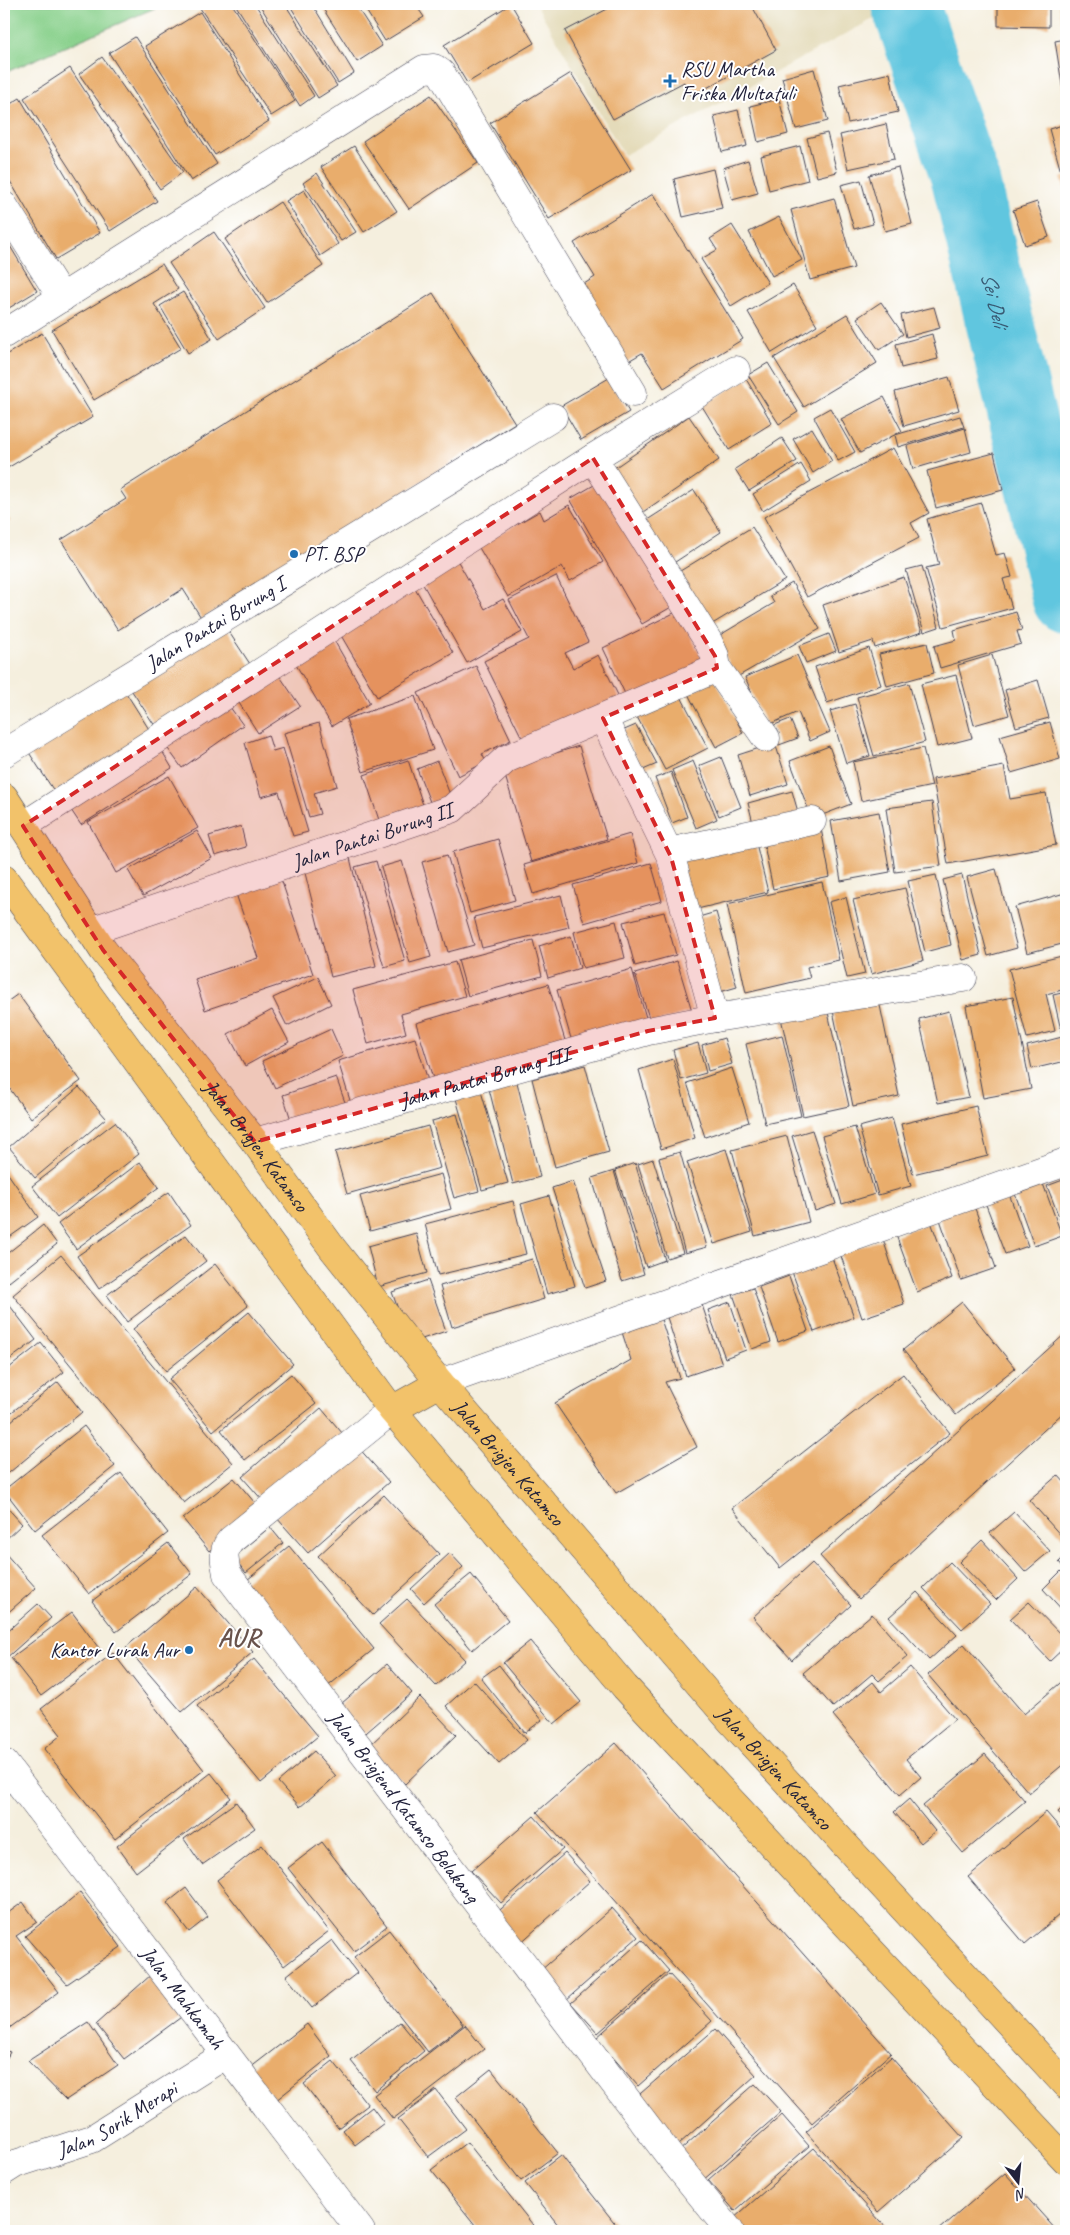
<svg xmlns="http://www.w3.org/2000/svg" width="1070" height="2235" font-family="Caveat,sans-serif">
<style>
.built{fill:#e4dbba}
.park{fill:#88d08b;stroke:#557963}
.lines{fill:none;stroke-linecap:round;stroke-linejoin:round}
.river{stroke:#61c6df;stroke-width:68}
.building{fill:#e9ad6c}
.minor-casing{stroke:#424153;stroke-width:29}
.primary-casing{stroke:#424153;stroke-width:29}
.minor{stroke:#fff;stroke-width:28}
.primary{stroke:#f2c26a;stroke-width:28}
.marked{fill:#d62828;fill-opacity:0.2;stroke:#d62828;stroke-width:4;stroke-dasharray:10 6;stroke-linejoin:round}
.poi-dot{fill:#1f6fb2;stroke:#fff;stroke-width:2}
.labels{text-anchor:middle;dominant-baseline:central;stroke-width:4;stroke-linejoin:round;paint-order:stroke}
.poi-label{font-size:21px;fill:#22223b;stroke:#fff;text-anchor:start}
.street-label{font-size:21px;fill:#22223b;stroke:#fff}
.water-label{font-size:22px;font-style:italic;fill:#385b74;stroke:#fff}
.district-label{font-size:26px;font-weight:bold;letter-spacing:1px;fill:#68534c;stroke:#fff}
</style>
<rect width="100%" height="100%" fill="#fff"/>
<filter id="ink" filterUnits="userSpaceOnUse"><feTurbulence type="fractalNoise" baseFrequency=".02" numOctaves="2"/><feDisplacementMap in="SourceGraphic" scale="10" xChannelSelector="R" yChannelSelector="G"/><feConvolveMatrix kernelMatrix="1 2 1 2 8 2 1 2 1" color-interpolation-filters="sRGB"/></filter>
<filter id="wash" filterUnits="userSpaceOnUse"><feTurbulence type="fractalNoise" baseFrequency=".0096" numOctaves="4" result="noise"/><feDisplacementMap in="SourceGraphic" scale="20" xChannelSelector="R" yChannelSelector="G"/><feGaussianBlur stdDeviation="1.12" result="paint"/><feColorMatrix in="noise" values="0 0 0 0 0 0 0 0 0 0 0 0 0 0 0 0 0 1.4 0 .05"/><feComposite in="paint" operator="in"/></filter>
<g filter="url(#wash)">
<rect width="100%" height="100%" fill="#f5efde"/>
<path class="built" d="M536 4H893L895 7 624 155Z"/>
<path class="park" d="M4 4H164L4 73Z"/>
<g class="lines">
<path class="river" id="s1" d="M905 4 965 178 1066 599"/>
</g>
<g id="blocks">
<path class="building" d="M200 4H232L295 101 271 116 198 5Z
M235 4H255L314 96 300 106Z
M259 4H285L337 86 318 98Z
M289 4H312L354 73 338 83Z
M320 4H355L382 46 357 62Z
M362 4H415L424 17 385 41Z
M511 4 534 43 467 83 444 45Z
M617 4H751L776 50 692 96 684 82 613 119 565 31Z
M998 4H1049V27L998 26Z
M1059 4H1066V31L1064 32Z
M200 12 269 121 215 155 145 46Z
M135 37 217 164 191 181 109 53Z
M1066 39V97H1064L1055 41Z
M102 57 183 172 160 189 79 74Z
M70 68 157 201 110 231 24 98Z
M814 69 828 121 796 129 782 78Z
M571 73 631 170 549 219 490 123Z
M890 73 898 112 848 123 839 85Z
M431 95 478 163 409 209 363 141Z
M20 98 100 233 56 259 4 171V108Z
M779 99 788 134 758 142 750 106Z
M738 110 747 146 722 152 714 116Z
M886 124 894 159 848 169 840 135Z
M1066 124V170L1061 172 1049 129Z
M827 133 837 172 817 177 807 138Z
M354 146 397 211 364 232 321 167Z
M800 146 808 180 769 190 761 156Z
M748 160 758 193 732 200 723 168Z
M898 167 912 224 885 231 869 175Z
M713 169 722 208 683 217 674 179Z
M317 173 356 232 341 241 303 183Z
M1066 176V192L1061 178Z
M861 180 873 224 854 229 841 185Z
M304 190 338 244 320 256 286 201Z
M653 194 743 339 664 388 642 353 620 366 573 291 595 277 574 243Z
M834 198 854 268 810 280 791 210Z
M280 202 323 266 267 303 225 239Z
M1037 202 1049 237 1025 245 1013 210Z
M779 217 802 260 772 276 749 232Z
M732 225 768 283 731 306 701 259 717 250 710 239Z
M214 232 265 308 219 339 169 263Z
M4 236 37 291 4 311Z
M162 264 178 289 154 304 181 348 94 400 52 330Z
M793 285 817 325 772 353 748 312Z
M183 292 212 339 188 353 160 306Z
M433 293 515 423 202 619 183 589 118 630 61 540 126 499 120 490Z
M881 302 903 334 879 350 857 318Z
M934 307 940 328 906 337 901 315Z
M847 314 877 363 804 407 774 358Z
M42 333 93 417 4 470V356Z
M932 334 938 359 901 368 896 344Z
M768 363 798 412 779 424 748 375Z
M949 377 959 410 904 426 895 392Z
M609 378 629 412 581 440 561 406Z
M746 379 772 423 729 450 702 406Z
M884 397 902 431 860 453 841 419Z
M830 408 855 452 838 461 814 417Z
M689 416 719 460 640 514 610 471Z
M960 416 964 427 898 447 895 435Z
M812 428 832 461 813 473 793 439Z
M965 428 971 452 913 469 907 446Z
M782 438 797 461 749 491 735 469Z
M893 448 929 513 911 523 919 538 807 597 764 517Z
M994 453 1003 490 936 508 927 471Z
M801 464 811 481 763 511 753 494Z
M601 481 673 606 642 624 570 499Z
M694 490 721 532 669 566 641 524Z
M981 503 996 555 1005 553 1012 577 1003 579 1012 608 943 627 926 568 939 565 927 519Z
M569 505 603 562 570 581 562 566 508 597 478 546 540 511 544 520Z
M4 511 10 521 4 525Z
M752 527 785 580 704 629 672 576Z
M456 558 485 609 503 599 522 632 467 663 420 579Z
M922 566 939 627 924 632 906 570Z
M556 576 588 642 565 653 573 668 598 655 621 701 527 748 484 661 529 639 509 600Z
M904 577 922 632 875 648 873 641 839 652 823 605Z
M792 583 820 629 737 677 715 638 774 603 770 596Z
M415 588 453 653 377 697 339 632Z
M678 611 704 663 628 700 603 648Z
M1016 612 1022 630 1017 631 1021 644 940 668 934 646 956 640 954 630Z
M225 626 252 667 157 729 130 688Z
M829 634 836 651 806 663 799 646Z
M331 635 370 703 332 726 292 658Z
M927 643 934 673 887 686 879 654Z
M869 648 881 685 827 703 815 667Z
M797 655 830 732 810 741 798 712 766 726 745 677Z
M992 655 1009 715 974 725 958 665Z
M476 666 511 740 482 754 486 762 458 776 418 693Z
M275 669 300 706 258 733 234 695Z
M956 675 972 738 937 747 921 684Z
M715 679 743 733 716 747 688 694Z
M1038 680 1049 718 1016 727 1005 690Z
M909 683 925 742 874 756 857 697Z
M123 688 152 734 56 794 26 748Z
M678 691 708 748 665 770 635 713Z
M415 696 433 750 363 772 346 719Z
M227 703 243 725 182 768 166 746Z
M855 704 870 756 846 763 830 711Z
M790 719 798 738 779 745 772 726Z
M1050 722 1060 759 1011 773 1000 736Z
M319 723 337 786 314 793 320 814 309 817 284 733Z
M636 725 657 764 643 770 622 731Z
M268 735 273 751 283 748 308 832 293 836 279 792 261 797 245 743Z
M775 743 788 784 750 796 738 755Z
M159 746 172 768 81 825 67 804Z
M579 746 607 839 531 862 503 769Z
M829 746 851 804 812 819 790 761Z
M923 748 932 786 861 801 853 762Z
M721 757 741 807 719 816 699 766Z
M408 760 425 811 381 826 364 775Z
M437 761 454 805 434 812 417 769Z
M693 761 717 819 696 828 672 770Z
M1004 766 1010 799 1046 793 1056 845 948 864 933 779Z
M671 772 687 817 672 823 655 778Z
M169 776 198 828 116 873 88 822Z
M792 791 800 819 755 831 748 803Z
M932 802 941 866 895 872 886 808Z
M879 812 890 872 841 881 831 821Z
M820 823 830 877 773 889 762 835Z
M241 826 246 847 215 856 209 836Z
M197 831 212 858 143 896 128 870Z
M630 834 638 863 533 894 524 865Z
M754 835 768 892 689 911 675 854Z
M498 839 515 900 470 913 453 852Z
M447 855 474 945 448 952 422 862Z
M350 858 376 966 331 977 304 869Z
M376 861 405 961 384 967 355 867Z
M402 861 431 957 410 963 381 867Z
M651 863 662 901 584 923 573 885Z
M996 869 1017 948 988 956 967 877Z
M936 875 951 945 925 952 908 881Z
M962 875 981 955 963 960 943 880Z
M280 876 313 974 205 1010 195 979 258 958 235 891Z
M822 882 839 960 807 967 810 978 746 993 727 904Z
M905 888 923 961 871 974 853 900Z
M1065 893 1066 943 1027 953 1015 907Z
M561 895 569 927 482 948 474 917Z
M846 897 865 974 847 978 829 902Z
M664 912 676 955 635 966 623 922Z
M716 912 737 987 713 994 692 919Z
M616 921 625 958 583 968 574 932Z
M571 936 580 968 548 978 539 946Z
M533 940 542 976 468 996 458 960Z
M1066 955V989L1046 994 1055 1031 1027 1038 1009 969Z
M677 961 692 1011 651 1024 635 974Z
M455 962 465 996 401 1014 406 1033 368 1044 353 990Z
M632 969 647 1021 572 1042 557 990Z
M318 977 331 1004 287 1026 273 998Z
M548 984 567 1047 435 1085 416 1023Z
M1066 992V1034L1062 1035 1053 995Z
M18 994 81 1081 31 1118 4 1081V1004Z
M878 996 899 1096 853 1106 832 1006Z
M1013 997 1031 1089 983 1098 966 1006Z
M827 1008 849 1106 803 1116 781 1018Z
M272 1010 289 1042 245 1066 228 1034Z
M949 1011 969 1097 938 1103 919 1019Z
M331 1029 343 1056 275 1088 262 1061Z
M782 1035 801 1116 765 1124 746 1044Z
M1066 1036V1061L1032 1069 1027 1046Z
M415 1038 429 1084 352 1107 338 1061Z
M724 1038 732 1064 708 1071 702 1045Z
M698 1043 706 1073 681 1080 673 1050Z
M673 1059 695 1138 661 1149 639 1070Z
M585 1065 609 1152 555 1167 532 1079Z
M732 1068 749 1122 705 1137 687 1083Z
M515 1074 540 1177 513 1184 487 1081Z
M336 1077 347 1108 293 1126 283 1095Z
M79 1087 106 1118 35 1178 9 1147Z
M480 1088 508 1183 482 1190 455 1095Z
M976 1106 988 1156 913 1174 901 1124Z
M457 1114 479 1191 454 1198 432 1121Z
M892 1118 911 1186 878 1195 859 1127Z
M115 1122 139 1154 57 1218 32 1186Z
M428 1126 440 1168 347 1194 335 1152Z
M855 1127 875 1194 842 1204 822 1136Z
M812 1130 836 1204 815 1211 792 1136Z
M787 1136 809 1222 755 1236 732 1150Z
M726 1149 752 1232 714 1244 687 1162Z
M680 1152 707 1247 685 1253 659 1158Z
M653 1159 683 1253 667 1258 638 1164Z
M140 1162 159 1187 76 1249 58 1224Z
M635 1163 665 1260 646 1267 615 1170Z
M4 1168 38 1217 4 1241Z
M614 1171 644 1274 622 1281 592 1178Z
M441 1174 451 1209 370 1231 360 1196Z
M1063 1180 1066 1188V1235L1047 1186Z
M573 1181 606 1281 585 1288 552 1188Z
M1042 1181 1062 1236 1034 1246 1014 1191Z
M1007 1188 1028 1246 1005 1254 983 1197Z
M169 1192 191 1225 99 1289 77 1256Z
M549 1196 575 1286 547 1294 521 1204Z
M972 1200 996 1268 961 1280 937 1211Z
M513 1201 526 1254 438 1275 425 1224Z
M931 1222 952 1278 917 1292 896 1235Z
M43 1225 57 1244 9 1282 4 1276V1256Z
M416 1233 427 1273 378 1287 368 1246Z
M186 1235 206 1261 127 1322 107 1295Z
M883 1239 904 1304 862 1318 840 1253Z
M61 1255 233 1463 184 1503 13 1295Z
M831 1255 854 1317 814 1332 791 1269Z
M532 1259 544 1299 452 1327 440 1286Z
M215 1264 248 1306 166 1371 133 1329Z
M789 1276 808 1331 778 1342 759 1287Z
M428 1280 446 1331 410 1343 392 1292Z
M753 1288 771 1342 752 1349 733 1294Z
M699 1296 722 1364 686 1376 664 1308Z
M4 1298 36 1340 5 1363 4 1361Z
M730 1302 746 1350 725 1358 708 1310Z
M962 1302 1015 1368 956 1415 903 1350Z
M249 1312 293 1364 213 1431 169 1379Z
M659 1313 680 1378 665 1382 697 1447 616 1493 555 1403 631 1360 620 1326Z
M1066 1333V1410L859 1599 820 1556Z
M41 1343 64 1372 4 1418V1372Z
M291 1374 316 1404 245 1460 221 1430Z
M903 1374 950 1433 780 1568 732 1508Z
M58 1382 82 1412 4 1477V1427Z
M321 1408 343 1434 264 1502 242 1477Z
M84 1426 115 1466 35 1530 4 1490Z
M357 1446 389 1482 308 1553 276 1517Z
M121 1473 168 1533 89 1594 42 1535Z
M1058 1475 1066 1484V1537L1064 1539 1029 1500Z
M234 1478 260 1509 209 1551 183 1519Z
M384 1495 439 1554 373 1615 318 1556Z
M4 1504 22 1524 4 1541Z
M1014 1512 1050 1551 1025 1572 990 1533Z
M270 1527 283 1543 246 1573 233 1557Z
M982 1540 1018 1579 996 1600 959 1562Z
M168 1543 192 1574 116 1632 92 1601Z
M289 1546 374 1649 327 1687 242 1584Z
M4 1552 36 1588 4 1616Z
M450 1553 463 1567 424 1603 411 1589Z
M1066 1555V1570L1059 1562Z
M950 1562 990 1604 962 1629 923 1588Z
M812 1563 851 1605 792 1660 753 1617Z
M1061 1571 1066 1576V1614L1043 1589Z
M471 1574 508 1620 472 1650 434 1604Z
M197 1587 253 1652 182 1712 126 1647Z
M917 1592 957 1635 929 1660 889 1617Z
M407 1599 465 1660 436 1686 379 1624Z
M1029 1602 1066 1640V1646L1050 1661 1010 1619Z
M38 1604 51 1618 4 1660V1634Z
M72 1612 101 1651 41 1696 11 1658Z
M872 1614 908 1656 879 1681 872 1674 833 1707 803 1673Z
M530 1641 581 1702 554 1724 503 1663Z
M964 1644 1024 1714 1066 1678V1762L1029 1793 928 1675Z
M113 1653 204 1770 115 1839 44 1749 61 1735 41 1709Z
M254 1659 318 1736 261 1783 197 1706Z
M387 1664 412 1693 359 1739 334 1710Z
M499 1665 542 1720 525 1733 481 1678Z
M910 1667 955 1719 906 1759 921 1777 900 1795 833 1715 873 1682 881 1692Z
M474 1681 527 1740 499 1764 446 1706Z
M420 1697 456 1735 405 1784 368 1747Z
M616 1743 891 2053 812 2123 537 1812Z
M314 1751 336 1776 300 1807 278 1782Z
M985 1754 1025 1801 963 1853 923 1806Z
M211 1773 231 1798 136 1872 117 1846Z
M909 1799 935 1831 921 1843 894 1812Z
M236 1802 255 1828 202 1865 184 1839Z
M1066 1805V1822L1058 1812Z
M1046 1812 1066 1835V1909L1025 1944 968 1877Z
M534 1816 563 1849 501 1903 471 1871Z
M322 1842 387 1926 354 1951 288 1868Z
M262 1845 329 1931 284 1966 217 1880Z
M565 1853 590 1881 518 1945 493 1916Z
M186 1888 208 1917 189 1932 167 1903Z
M80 1892 121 1947 67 1984 25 1936Z
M23 1902 37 1922 16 1936 59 1992 8 2029 4 2023V1916Z
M612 1908 638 1937 566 2000 540 1971Z
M389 1930 463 2025 428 2052 354 1957Z
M332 1940 357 1973 312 2008 286 1976Z
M642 1940 669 1971 598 2033 571 2003Z
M152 1974 184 2015 124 2059 96 2024Z
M669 1974 712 2021 638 2086 596 2038Z
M88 2022 118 2065 66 2100 28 2061Z
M400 2022 424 2051 375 2091 351 2061Z
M307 2024 331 2056 275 2101 250 2068Z
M465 2025 484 2049 393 2119 374 2095Z
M715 2029 756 2075 668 2154 626 2106Z
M4 2050 10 2052 4 2063Z
M891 2057 963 2138 878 2212 806 2132Z
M333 2061 368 2105 338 2128 304 2084Z
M491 2069 558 2153 521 2181 456 2097Z
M755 2084 781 2112 686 2195 661 2167Z
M436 2090 466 2129 428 2157 398 2119Z
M372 2107 384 2123 355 2145 343 2130Z
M782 2115 809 2146 735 2211 708 2180Z
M467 2142 533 2225 525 2231H480L431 2170Z
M814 2148 853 2191 889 2231H743L733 2219Z
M561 2155 621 2231H563L525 2183Z
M1005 2173 1057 2231H938Z"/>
</g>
</g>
<g filter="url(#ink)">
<use href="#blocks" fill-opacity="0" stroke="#424153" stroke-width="1"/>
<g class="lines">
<defs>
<g id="minor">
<path d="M4 206 62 298"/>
<path d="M4 334 424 69 434 68 441 73 633 393"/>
<path d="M593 458 708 641 715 656 717 668 766 738"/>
<path d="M603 718 671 857"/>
<path id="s2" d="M4 753 553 417"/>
<path d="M23 826 593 458 736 370"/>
<path id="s3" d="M90 931 452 809 506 759 717 668"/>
<path d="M715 1018 671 857 674 851 812 821"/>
<path id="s4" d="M255 1142 648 1031 715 1018 963 978"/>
<path d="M440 1383 1066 1162"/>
<path id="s5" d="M392 1410 231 1540C221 1551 225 1561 227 1574L668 2154 730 2231"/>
<path id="s6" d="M4 1763 361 2231"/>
<path id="s7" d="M4 2171 15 2164 92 2139 225 2055"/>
</g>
<g id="primary">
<path id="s8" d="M4 797 103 950 255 1142 333 1249 440 1383 732 1722 1066 2085"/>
<path d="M4 879 392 1410 625 1687 1066 2160"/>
<path d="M392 1410 440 1383"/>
</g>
</defs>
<use href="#minor" class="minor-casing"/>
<use href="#primary" class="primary-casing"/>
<use href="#minor" class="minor"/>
<use href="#primary" class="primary"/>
</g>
</g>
<path class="marked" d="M593 458 715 656 717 668 603 718 671 857 715 1018 648 1031 255 1142 103 950 23 826Z"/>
<g class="poi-dot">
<path d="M667.5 73.5h5v5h5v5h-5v5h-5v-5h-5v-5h5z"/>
<circle cx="294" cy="554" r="5"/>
<circle cx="189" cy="1650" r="5"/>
</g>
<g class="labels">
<g class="poi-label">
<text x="681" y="69">RSU Martha<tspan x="681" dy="24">Friska Multatuli</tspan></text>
<text x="304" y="554">PT. BSP</text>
<text x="179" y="1650" text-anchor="end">Kantor Lurah Aur</text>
</g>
<g class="street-label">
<text stroke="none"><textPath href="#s2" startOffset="248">Jalan Pantai Burung I</textPath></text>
<text stroke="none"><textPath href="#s3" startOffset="298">Jalan Pantai Burung II</textPath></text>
<text stroke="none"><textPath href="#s4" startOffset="239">Jalan Pantai Burung III</textPath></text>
<text stroke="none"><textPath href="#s8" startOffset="431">Jalan Brigjen Katamso</textPath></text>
<text stroke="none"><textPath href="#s8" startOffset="836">Jalan Brigjen Katamso</textPath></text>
<text stroke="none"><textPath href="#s8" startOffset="1241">Jalan Brigjen Katamso</textPath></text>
<text stroke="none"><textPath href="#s5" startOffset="535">Jalan Brigjend Katamso Belakang</textPath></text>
<text stroke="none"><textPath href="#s6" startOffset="295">Jalan Mahkamah</textPath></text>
<text stroke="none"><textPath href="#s7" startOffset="125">Jalan Sorik Merapi</textPath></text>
</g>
<g class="water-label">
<text stroke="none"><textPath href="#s1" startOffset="309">Sei Deli</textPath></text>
</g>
<g class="district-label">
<text x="239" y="1637">AUR</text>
</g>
</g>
<rect width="1070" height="2235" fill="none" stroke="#fff" stroke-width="20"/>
<g transform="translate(1018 2182) rotate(164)" stroke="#ffffff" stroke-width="4" paint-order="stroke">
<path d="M0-4L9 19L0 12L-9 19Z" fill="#22223b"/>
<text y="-8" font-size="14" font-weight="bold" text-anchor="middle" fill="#22223b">N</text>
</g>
</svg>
